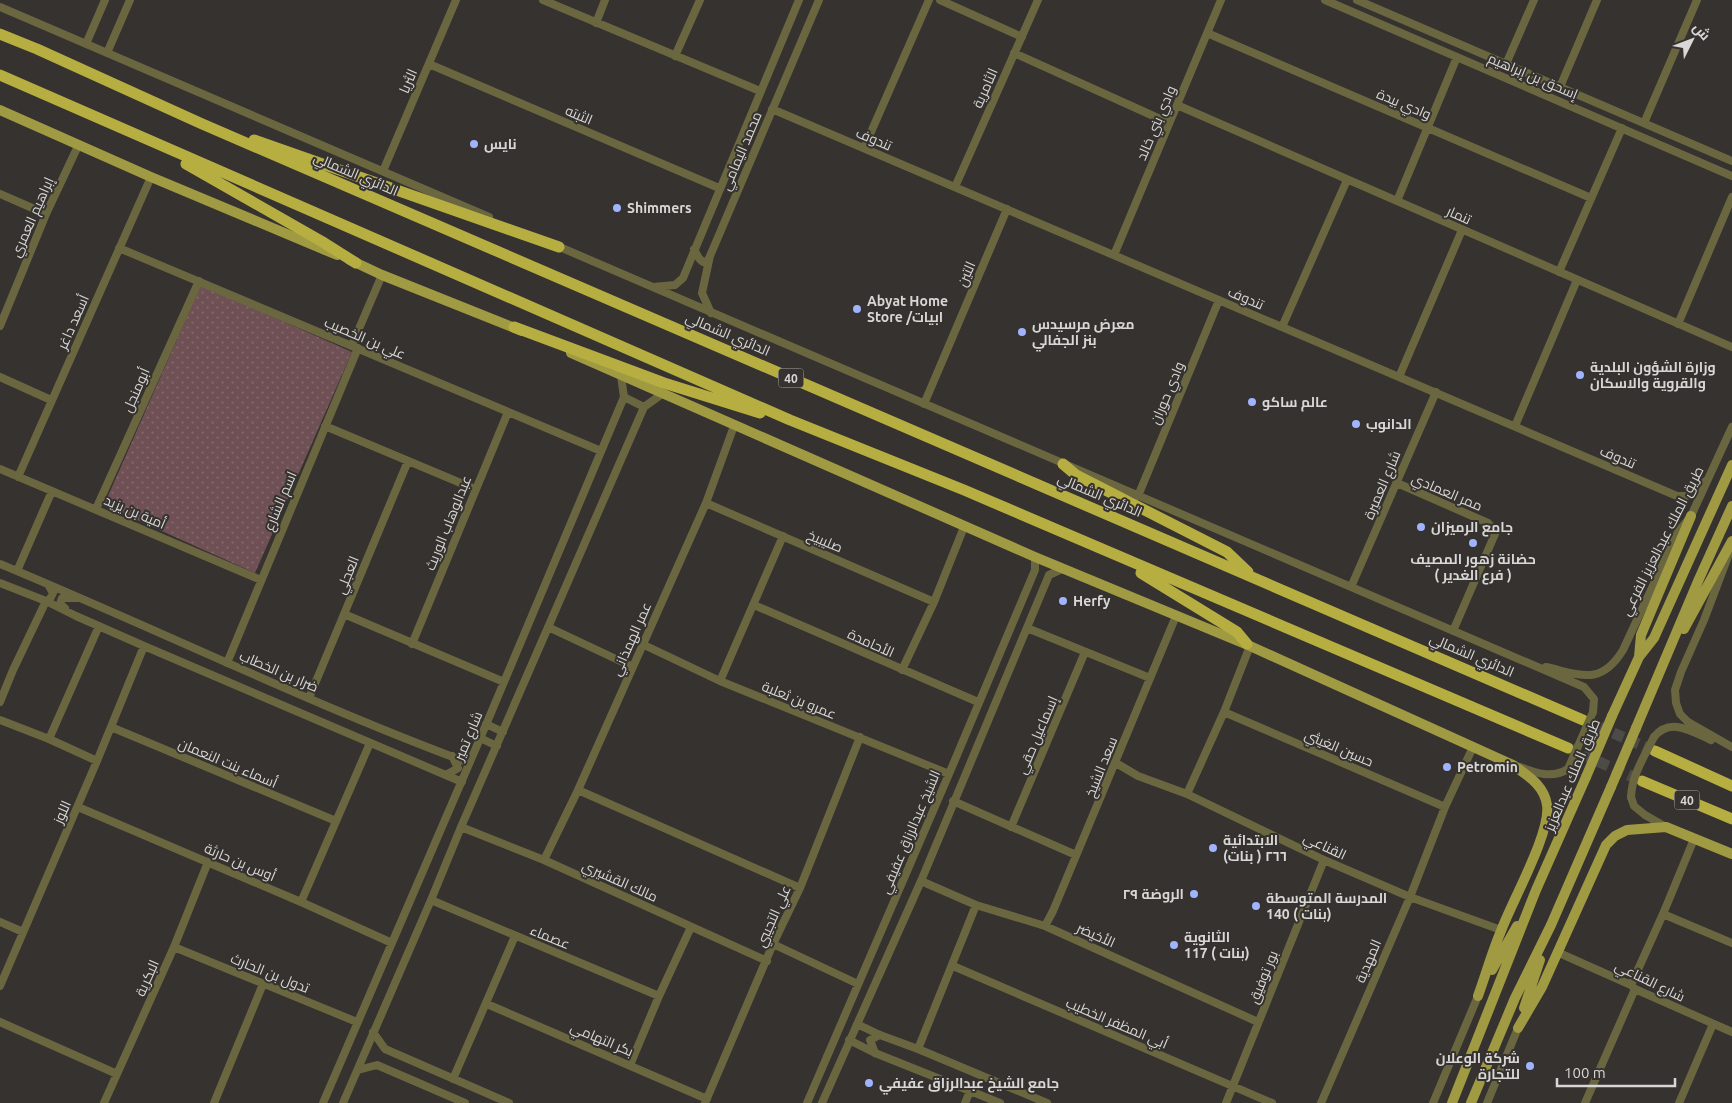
<svg xmlns="http://www.w3.org/2000/svg" width="1732" height="1103" font-family="Ubuntu,Cairo,sans-serif">
<style>
.garden{fill:url(#garden-dots)}
.lines{fill:none;stroke-linecap:round;stroke-linejoin:round}
.highway-tunnel{stroke:#4d4b48;stroke-width:11;stroke-dasharray:11 5.5;stroke-linecap:butt}
.minor{stroke:#6a6740;stroke-width:8}
.major{stroke:#a09a43;stroke-width:10}
.highway{stroke:#b6ae41;stroke-width:11}
.minor-bridge{stroke:#6a6740;stroke-width:8}
.major-bridge{stroke:#a09a43;stroke-width:10}
.poi-dot{fill:#a0b3fd;stroke:#35322f;stroke-width:2}
.labels{text-anchor:middle;dominant-baseline:central;stroke-width:4;stroke-linejoin:round;paint-order:stroke}
.shield{fill:#35322f;stroke:#a7a6a3;stroke-width:1}
.shield-label{font-size:12px;font-weight:bold;fill:#d8d7d5}
.street-label{font-size:14px;fill:#d8d7d5;stroke:#35322f}
.poi-label{font-size:14px;font-weight:bold;fill:#d8d7d5;stroke:#35322f;text-anchor:start}
</style>
<defs>
<pattern id="garden-dots" width="8" height="8" patternUnits="userSpaceOnUse" patternTransform="scale(1.25)"><rect width="8" height="8" fill="#6f5055"/><path d="M2 2h.1M6 6h.1" fill="none" stroke="#83686d" stroke-width="1.8" stroke-linecap="round"/></pattern>
</defs>
<rect width="100%" height="100%" fill="#35322f"/>
<path class="garden" d="M201 285 352 352 255 573 104 505Z"/>
<g class="lines">
<path class="highway-tunnel" d="M1583 720 1655 751
M1568 748 1642 781"/>
<path class="minor" d="M543 0 760 91
M940 0 1022 37
M1325 0 1732 176
M1357 0 1732 161
M0 7 489 217
M596 23 605 0
M1207 33 1591 198
M86 44 105 0
M107 53 130 0
M1014 53 1169 123
M675 56 700 0
M429 64 719 188
M1506 64 1534 0
M1560 87 1597 0
M1177 105 1732 347
M772 109 1677 496H1687L1707 480
M1644 123 1697 0
M864 148 929 0
M383 171 456 0
M955 187 1038 0
M0 194 46 214
M1397 201 1457 57
M555 245 1584 687 1594 699 1593 712
M119 248 601 451
M694 249C697 255 699 261 706 263L709 258
M1114 255 1221 0
M1559 272 1622 128
M653 287 675 285 683 278 799 0
M711 313 702 293 710 256 819 0
M1678 324 1732 197
M0 326 46 214 78 146
M1282 327 1347 180
M352 345 382 275
M0 377 51 400
M1399 377 1462 230
M624 397 644 407
M924 404 1007 209
M325 426 475 489
M1515 426 1577 280
M0 469 261 580
M18 477 151 177
M1397 483 1488 523 1493 528 1495 534 1453 631
M1138 496 1219 300
M706 503 934 602
M96 509 199 281
M1729 554 1704 620 1681 672 1675 690 1676 703 1680 714 1688 722 1732 747
M0 564C157 629 310 704 469 763
M17 571 52 491
M0 583 46 601 76 616 144 646 462 782
M1351 587 1436 392
M754 605 978 702
M65 608 60 604 62 598H77
M344 614 504 682
M548 627 633 667
M1027 628 1150 678
M412 644 508 412
M642 644 720 681 949 774
M227 663 358 348
M1546 667C1581 675 1601 686 1623 650L1678 532 1691 516 1732 427
M902 670 934 602 964 527
M720 681 783 536
M309 698 408 461
M0 702 13 670 46 601 50 599 53 593 49 586
M1224 712 1445 807
M0 720 49 739 97 761
M486 724 503 732
M111 727 336 821
M1654 737C1670 717 1691 731 1711 740
M480 738 497 746
M49 739 99 626
M1116 763 1138 776 1187 794 1324 860 1410 897 1501 930
M1520 767C1536 773 1552 779 1568 769
M446 775 458 768 452 756
M578 790 800 888
M1187 794 1224 712 1250 646
M1631 797 1634 806 1645 815 1666 827
M953 801 1076 855
M78 807 301 902 392 943
M461 827 544 860 767 961
M1011 827 1085 652
M544 860 578 790 706 503 734 426
M921 881 976 905 1045 926 1258 1022
M431 900 659 996
M301 902 370 743
M1663 914 1732 943
M0 922 23 932
M1045 926 1053 911 1176 616
M773 944 858 984
M174 947 357 1022
M1557 952 1631 985 1635 989 1732 1032
M953 966 1272 1103
M1631 985 1663 914 1694 839
M0 986 97 761 144 646
M487 1004 707 1099
M0 1022 117 1074
M857 1024 880 1035 918 1049 1047 1103
M373 1032 385 1049 509 1103
M849 1040 875 1053 1000 1103
M918 1049 976 905
M875 1053 870 1040 880 1035
M630 1065 659 996 691 927
M358 1070 377 1065 465 1103
M453 1079 515 936
M104 1103 174 947 208 862
M214 1103 263 984
M323 1103 488 720 624 397 621 376
M343 1103 431 900 461 827 644 407 662 394
M705 1103 773 944 800 888 860 737
M807 1103 949 774 1035 570V557
M822 1103 921 881 1049 575 1062 569
M965 1103 970 1091
M1226 1103 1324 860
M1321 1103 1410 897 1445 807 1473 747
M1433 1103 1478 996
M1487 1103 1518 1028
M1585 1103 1635 989
M1679 1103 1713 1024"/>
<path class="major" d="M0 110 151 177 337 255
M350 260 382 275 522 331
M571 353 1035 557 1250 646 1513 765C1528 776 1544 785 1547 805 1551 833 1512 901 1501 931 1492 952 1486 974 1478 996
M1684 629 1732 541
M1639 657 1641 635 1691 516
M1612 716 1639 657 1654 638 1732 465
M1636 728 1699 579 1732 506
M1492 970 1517 926
M1524 1008 1540 960
M1518 1028 1542 987 1606 845 1615 836 1627 830 1666 827 1732 854
M1452 1103 1536 890 1586 777
M1471 1103 1515 998 1551 925 1611 787"/>
<path class="highway" d="M0 34 37 49 200 123 1583 720
M0 75 790 420 964 490 1568 748
M254 140 559 247
M186 164 321 241 356 263
M514 327 664 383 760 413
M1063 464 1076 475 1227 552 1248 572
M1141 573 1237 632 1247 644
M1655 751 1732 786
M1642 781 1732 819"/>
<path class="minor-bridge" d="M1568 769 1593 712
M1631 797C1632 775 1644 757 1654 737"/>
<path class="major-bridge" d="M1586 777 1612 716
M1611 787 1636 728"/>
</g>
<g class="poi-dot">
<circle cx="474" cy="144" r="5"/>
<circle cx="617" cy="208" r="5"/>
<circle cx="857" cy="309" r="5"/>
<circle cx="1022" cy="332" r="5"/>
<circle cx="1580" cy="375" r="5"/>
<circle cx="1252" cy="402" r="5"/>
<circle cx="1356" cy="424" r="5"/>
<circle cx="1421" cy="527" r="5"/>
<circle cx="1473" cy="543" r="5"/>
<circle cx="1063" cy="601" r="5"/>
<circle cx="1447" cy="767" r="5"/>
<circle cx="1213" cy="848" r="5"/>
<circle cx="1194" cy="894" r="5"/>
<circle cx="1256" cy="906" r="5"/>
<circle cx="1174" cy="945" r="5"/>
<circle cx="1530" cy="1066" r="5"/>
<circle cx="869" cy="1083" r="5"/>
</g>
<g class="labels">
<g class="shield">
<rect x="778.5" y="368.5" width="25" height="19" rx="4"/>
<rect x="1674.5" y="790.5" width="25" height="19" rx="4"/>
</g>
<g class="shield-label">
<text x="791" y="378">40</text>
<text x="1687" y="800">40</text>
</g>
<g class="street-label">
<text transform="translate(1533 76) rotate(23)">إسحق بن إبراهيم</text>
<text transform="translate(408 81) rotate(-67)">الثريا</text>
<text transform="translate(985 88) rotate(-66)">الثامرية</text>
<text transform="translate(1404 104) rotate(23)">وادي بيدة</text>
<text transform="translate(579 115) rotate(23)">الثبته</text>
<text transform="translate(1156 123) rotate(-67)">وادي بني خالد</text>
<text transform="translate(874 139) rotate(23)">تندوف</text>
<text transform="translate(741 151) rotate(-67)">محمد اليمامي</text>
<text transform="translate(356 174) rotate(23)">الدائري الشمالي</text>
<text transform="translate(1459 215) rotate(24)">تنمار</text>
<text transform="translate(32 217) rotate(-66)">إبراهيم العمري</text>
<text transform="translate(966 274) rotate(-67)">التين</text>
<text transform="translate(1246 298) rotate(23)">تندوف</text>
<text transform="translate(73 322) rotate(-66)">أسعد داغر</text>
<text transform="translate(728 334) rotate(23)">الدائري الشمالي</text>
<text transform="translate(365 338) rotate(23)">علي بن الخصيب</text>
<text transform="translate(136 390) rotate(-66)">أبومنجل</text>
<text transform="translate(1167 393) rotate(-67)">وادي حوران</text>
<text transform="translate(1618 457) rotate(23)">تندوف</text>
<text transform="translate(1382 485) rotate(-67)">شارع العميرة</text>
<text transform="translate(1447 492) rotate(23)">ممر العمادي</text>
<text transform="translate(1100 495) rotate(23)">الدائري الشمالي</text>
<text transform="translate(280 501) rotate(-67)">اسم الشارع</text>
<text transform="translate(135 512) rotate(23)">أمية بن يزيد</text>
<text transform="translate(448 523) rotate(-68)">عبدالوهاب الوريث</text>
<text transform="translate(825 541) rotate(23)">صليبيخ</text>
<text transform="translate(1662 541) rotate(-63)">طريق الملك عبدالعزيز الفرعي</text>
<text transform="translate(347 575) rotate(-68)">العجلي</text>
<text transform="translate(631 639) rotate(-66)">عمر الهمذاني</text>
<text transform="translate(871 643) rotate(24)">الأحامدة</text>
<text transform="translate(1472 655) rotate(23)">الدائري الشمالي</text>
<text transform="translate(279 671) rotate(23)">ضرار بن الخطاب</text>
<text transform="translate(799 700) rotate(22)">عمرو بن ثعلبة</text>
<text transform="translate(1037 735) rotate(-67)">إسماعيل حقي</text>
<text transform="translate(468 736) rotate(-67)">شارع تمير</text>
<text transform="translate(1339 748) rotate(23)">حسين الغيثي</text>
<text transform="translate(228 763) rotate(23)">أسماء بنت النعمان</text>
<text transform="translate(1101 767) rotate(-68)">سعد الشيخ</text>
<text transform="translate(1572 775) rotate(-67)">طريق الملك عبدالعزيز</text>
<text transform="translate(62 812) rotate(-66)">اللوز</text>
<text transform="translate(910 832) rotate(-67)">الشيخ عبدالرزاق عفيفي</text>
<text transform="translate(1325 846) rotate(25)">القناعي</text>
<text transform="translate(240 862) rotate(23)">أوس بن حارثة</text>
<text transform="translate(620 881) rotate(24)">مالك القشيري</text>
<text transform="translate(773 916) rotate(-66)">علي التجيبي</text>
<text transform="translate(1096 935) rotate(24)">الأخيضر</text>
<text transform="translate(550 937) rotate(22)">عصماء</text>
<text transform="translate(1368 961) rotate(-67)">المهدية</text>
<text transform="translate(270 973) rotate(22)">تدول بن الحارث</text>
<text transform="translate(1263 977) rotate(-68)">بور توفيق</text>
<text transform="translate(147 978) rotate(-66)">البكرية</text>
<text transform="translate(1650 981) rotate(26)">شارع القناعي</text>
<text transform="translate(1117 1023) rotate(23)">أبي المظفر الخطيب</text>
<text transform="translate(602 1039) rotate(23)">بكر التهامي</text>
</g>
<g class="poi-label">
<text x="484" y="144">نايس</text>
<text x="627" y="208">Shimmers</text>
<text x="867" y="301">Abyat Home<tspan x="867" dy="16">Store /ابيات</tspan></text>
<text x="1032" y="324">معرض مرسيدس<tspan x="1032" dy="16">بنز الجفالي</tspan></text>
<text x="1590" y="367">وزارة الشؤون البلدية<tspan x="1590" dy="16">والقروية والاسكان</tspan></text>
<text x="1262" y="402">عالم ساكو</text>
<text x="1366" y="424">الدانوب</text>
<text x="1431" y="527">جامع الرميزان</text>
<text x="1473" y="559" text-anchor="middle">حضانة زهور المصيف<tspan x="1473" dy="16">( فرع الغدير )</tspan></text>
<text x="1073" y="601">Herfy</text>
<text x="1457" y="767">Petromin</text>
<text x="1223" y="840">الابتدائية<tspan x="1223" dy="16">٢٦٦ ( بنات)</tspan></text>
<text x="1184" y="894" text-anchor="end">الروضة ٢٩</text>
<text x="1266" y="898">المدرسة المتوسطة<tspan x="1266" dy="16">140 ( بنات)</tspan></text>
<text x="1184" y="937">الثانوية<tspan x="1184" dy="16">117 ( بنات)</tspan></text>
<text x="1520" y="1058" text-anchor="end">شركة الوعلان<tspan x="1520" dy="16">للتجارة</tspan></text>
<text x="879" y="1083">جامع الشيخ عبدالرزاق عفيفي</text>
</g>
</g>
<g transform="translate(1692 40) rotate(48)" stroke="#35322f" stroke-width="4" paint-order="stroke">
<path d="M0-4L9 19L0 12L-9 19Z" fill="#d8d7d5"/>
<text y="-8" font-size="14" font-weight="bold" text-anchor="middle" fill="#d8d7d5">ش</text>
</g>
<path d="M1557 1078v8h118v-8" fill="none" stroke="#d8d7d5" stroke-width="2.5"/>
<text x="1564" y="1078" font-size="15" fill="#d8d7d5" stroke="#35322f" stroke-width="4" paint-order="stroke">100 m</text>
</svg>
